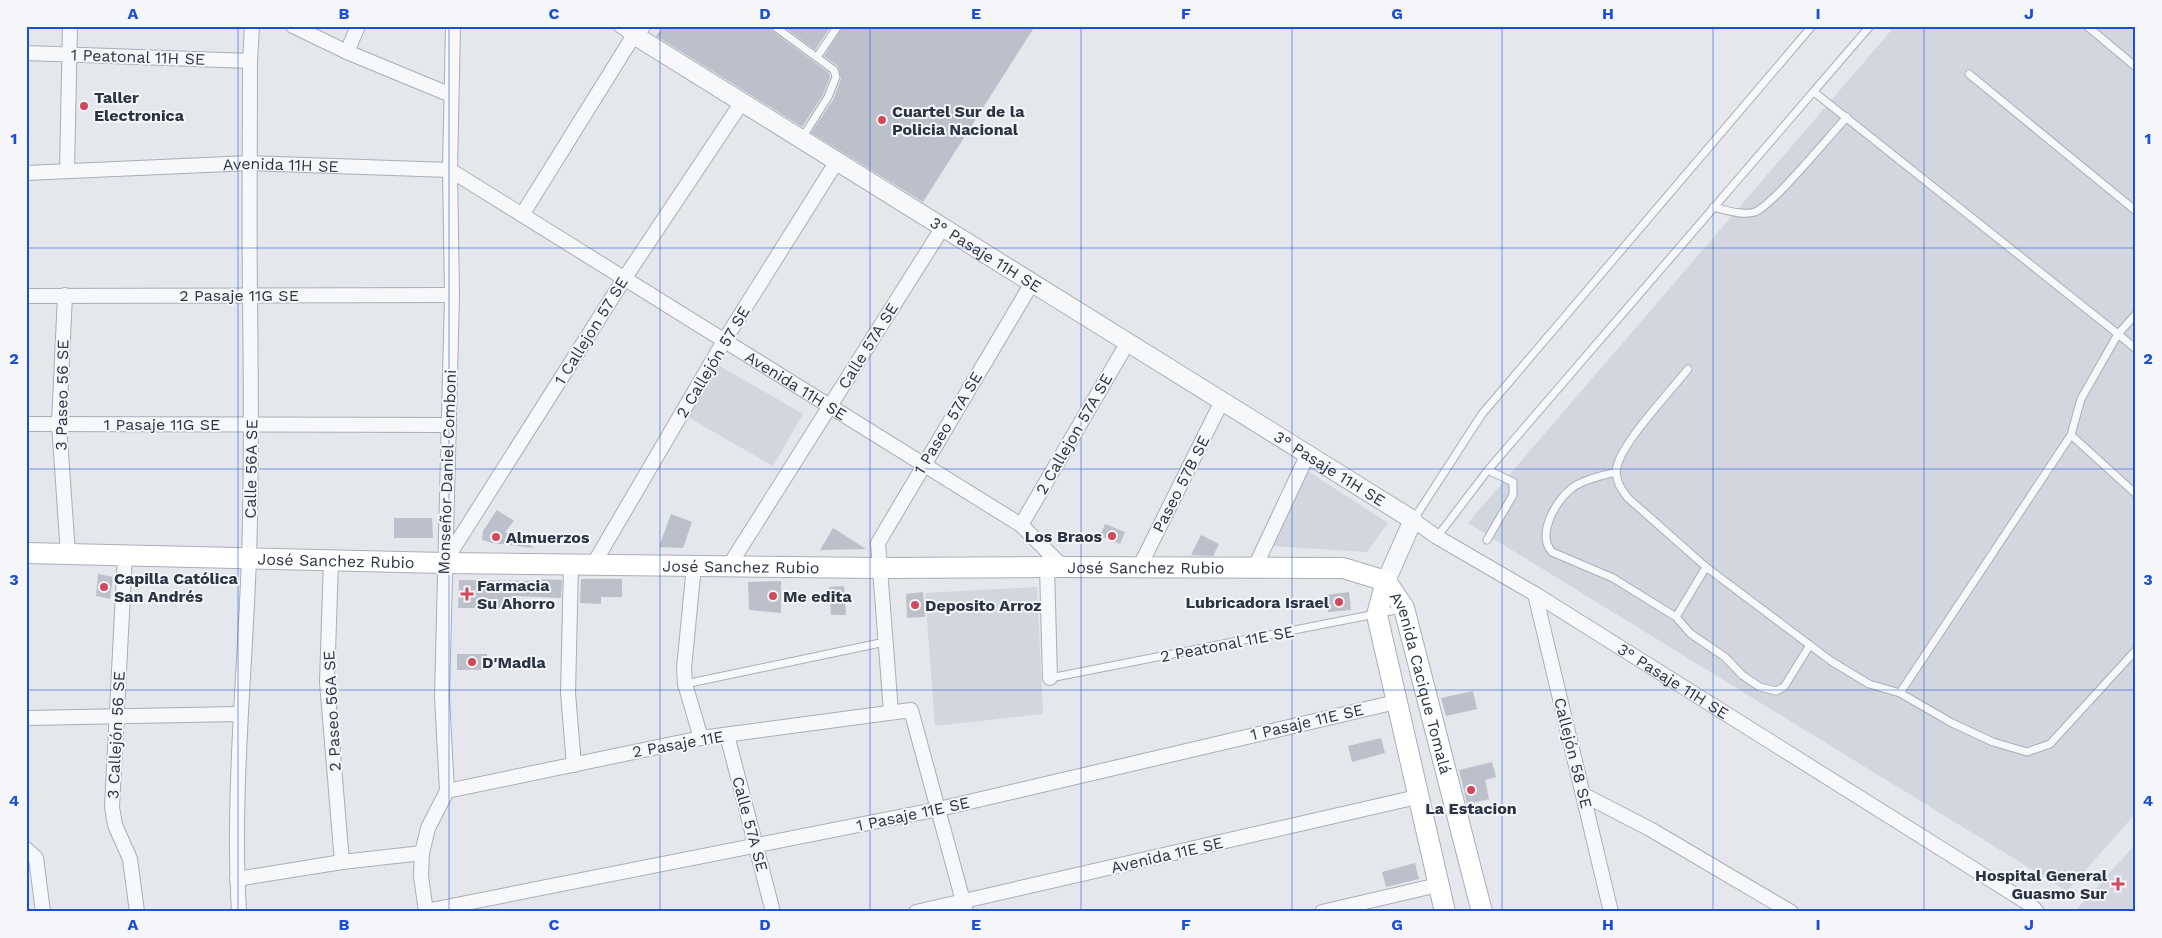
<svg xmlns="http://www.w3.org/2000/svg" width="2162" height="938" font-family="'Work Sans',sans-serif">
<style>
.built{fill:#d2d6de}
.building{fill:#bbc0ca}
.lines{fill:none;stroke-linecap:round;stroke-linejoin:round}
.service-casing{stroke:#a9aeb7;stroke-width:9}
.minor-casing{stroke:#a9aeb7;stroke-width:16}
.tertiary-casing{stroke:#a9aeb7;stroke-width:20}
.secondary-casing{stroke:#a9aeb7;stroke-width:22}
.service{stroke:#f7f8fa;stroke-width:7}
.minor{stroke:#f7f8fa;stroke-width:14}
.tertiary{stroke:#f7f8fa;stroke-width:18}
.secondary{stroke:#fff;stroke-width:20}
.grid{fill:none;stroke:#1d4ed8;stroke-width:1;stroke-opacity:0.55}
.poi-dot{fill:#d1495b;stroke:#f4f6f9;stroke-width:2}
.labels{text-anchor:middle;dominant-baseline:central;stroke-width:4;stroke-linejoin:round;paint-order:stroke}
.street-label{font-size:16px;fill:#2b3445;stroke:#f4f6f9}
.poi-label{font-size:16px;font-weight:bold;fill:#2b3445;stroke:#f4f6f9;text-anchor:start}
.neatline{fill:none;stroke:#1d4ed8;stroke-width:2}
.grid-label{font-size:16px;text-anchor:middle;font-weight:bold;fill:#1d4ed8}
</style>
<rect width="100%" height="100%" fill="#e4e7ec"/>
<path class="built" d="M1895 26H2136V813L2067 891 1468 523Z
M718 365 803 414 773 466 686 416Z
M1306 470 1388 523 1367 552 1269 546Z
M1037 587 1043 714 935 726 925 593Z
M2136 843V912H2074L2125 856Z"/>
<path class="building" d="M664 26H769L771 30 829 73 830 77 823 95 802 127 656 36Z
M783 26H831L815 50Z
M843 26H1035L923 202 811 133 833 100 841 79 838 66 824 56Z
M497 510 514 521 505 532 535 548 492 543 482 540 483 531Z
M671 514 692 522 683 548 659 547Z
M394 518H432L433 538H394Z
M1105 524 1125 532 1120 544 1100 536Z
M833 528 866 549 820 550Z
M1201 535 1219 544 1213 556 1191 555Z
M98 574 113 577 110 599 96 596Z
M540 579 562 580 561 598 518 596V608H458L459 580 540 581Z
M581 579H622V597H601V604L580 603Z
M781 581V613L749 610 748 582Z
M844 586 846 615H831L829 587Z
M923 592 925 617 907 618 906 594Z
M1349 592 1351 610 1328 612 1326 595Z
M457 654H487V670H457Z
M1473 691 1477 709 1446 716 1441 698Z
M1381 738 1385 753 1352 762 1348 746Z
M1492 762 1496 777 1485 780 1489 799 1467 804 1459 770Z
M1415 863 1419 879 1386 887 1382 872Z"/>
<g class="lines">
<defs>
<path id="service" d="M774 26 834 70 836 77 828 97 802 138
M2087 26 2136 67
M817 57 838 26
M1969 74 2136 211
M1814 92 2118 334 2136 314
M1713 207C1726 210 1742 216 1755 212 1773 205 1830 135 1847 117
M1688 369C1670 392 1627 437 1618 463 1613 477 1620 488 1628 498L1706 567 1831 661 1869 684 1900 693 2071 435 2081 399 2118 334 2136 349
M2071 435 2136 494
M1616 472C1602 476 1584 479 1572 488 1556 501 1536 534 1552 552L1613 578 1676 617 1706 567
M1414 519 1482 414 1812 26
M1437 537 1488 470 1870 26
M1487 540 1513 495V482L1488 470
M1676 617 1691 634 1725 657 1742 675 1760 687 1776 691 1784 687 1810 645
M1050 678 1401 609
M685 684 885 642
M1900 693 1952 723 1993 742 2027 752 2050 744 2136 650"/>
<g id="minor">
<path d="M293 26 347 52 451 95"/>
<path d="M347 52 358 26"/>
<path d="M26 53 250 61"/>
<path d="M67 171 70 26"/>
<path id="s1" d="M26 173 250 163 450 170 1021 525 1063 567"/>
<path d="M522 215 634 35 621 26"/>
<path d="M65 295 59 424 68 554"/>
<path d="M26 296 452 295"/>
<path d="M26 424 449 425"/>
<path id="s2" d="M1413 520 1437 537 1535 594 2031 905 2037 912"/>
<path d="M1021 525 1128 342"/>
<path d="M125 555 112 807 115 825 130 859 137 912"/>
<path d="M331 561 327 682 342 862"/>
<path d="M444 563 624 279 742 102"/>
<path d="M571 565 568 693 574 765"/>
<path d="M593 565 724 341 837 161"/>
<path d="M694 566 684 668 685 684 701 738"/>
<path d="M729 566 943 227"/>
<path d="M1047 567 1050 678"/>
<path d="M1139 568 1222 401"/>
<path d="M1254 569 1308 454"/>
<path d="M1535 594 1611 912"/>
<path d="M891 712 878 543 1032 283"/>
<path d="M26 718 239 714"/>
<path d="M727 735 773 912"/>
<path d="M447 791 701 738 911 710 966 912"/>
<path d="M1584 795 1650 829 1791 912"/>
<path d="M26 849 36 858 43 912"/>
<path d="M237 879 342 862 422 853"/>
<path d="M426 911 939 809 1396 702"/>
<path d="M239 912C232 793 245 675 249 557 252 470 251 383 250 296 249 218 250 139 250 61L252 26"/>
<path d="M426 912 421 876 422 853 428 828 447 791 442 697 452 295 450 170 453 26"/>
<path d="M916 912 1417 797"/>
<path d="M1322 912 1438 885"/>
</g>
<g id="tertiary">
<path id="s3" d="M641 26 634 35 1413 520 1386 581"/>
</g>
<g id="secondary">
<path id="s4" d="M26 553 444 563 880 568 1047 567 1343 568 1386 581"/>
<path id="s5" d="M1386 581 1404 608 1482 912"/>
<path d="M1386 581 1377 615 1445 912"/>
</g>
</defs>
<use href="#service" class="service-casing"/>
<use href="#minor" class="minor-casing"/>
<use href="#tertiary" class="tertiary-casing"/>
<use href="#secondary" class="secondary-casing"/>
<use href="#service" class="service"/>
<use href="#minor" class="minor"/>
<use href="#tertiary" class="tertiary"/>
<use href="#secondary" class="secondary"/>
</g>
<path class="grid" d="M238 26V912M449 26V912M660 26V912M870 26V912M1081 26V912M1292 26V912M1502 26V912M1713 26V912M1924 26V912M26 248H2136M26 469H2136M26 690H2136"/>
<g class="poi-dot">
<circle cx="84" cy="106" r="5"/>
<circle cx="882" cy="120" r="5"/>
<circle cx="1112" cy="536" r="5"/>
<circle cx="496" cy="537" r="5"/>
<circle cx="104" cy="587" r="5"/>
<path d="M464.5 586.5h5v5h5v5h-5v5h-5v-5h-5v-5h5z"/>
<circle cx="773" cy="596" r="5"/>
<circle cx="1339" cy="602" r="5"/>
<circle cx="915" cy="605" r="5"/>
<circle cx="472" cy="662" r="5"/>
<circle cx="1471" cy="790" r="5"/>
<path d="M2115.5 876.5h5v5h5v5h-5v5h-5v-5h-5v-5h5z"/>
</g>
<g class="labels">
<g class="street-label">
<text transform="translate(138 57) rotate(2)">1 Peatonal 11H SE</text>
<text stroke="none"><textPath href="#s1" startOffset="255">Avenida 11H SE</textPath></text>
<text stroke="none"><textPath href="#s3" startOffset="426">3° Pasaje 11H SE</textPath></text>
<text x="239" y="295">2 Pasaje 11G SE</text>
<text transform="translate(591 331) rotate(-58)">1 Callejon 57 SE</text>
<text transform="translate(868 346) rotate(-58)">Calle 57A SE</text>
<text transform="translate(713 362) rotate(-59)">2 Callejón 57 SE</text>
<text stroke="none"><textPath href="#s1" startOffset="832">Avenida 11H SE</textPath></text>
<text transform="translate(62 395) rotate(-89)">3 Paseo 56 SE</text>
<text transform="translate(948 423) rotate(-59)">1 Paseo 57A SE</text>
<text x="162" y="424">1 Pasaje 11G SE</text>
<text transform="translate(1074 434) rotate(-60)">2 Callejon 57A SE</text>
<text stroke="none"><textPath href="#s3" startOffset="831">3° Pasaje 11H SE</textPath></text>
<text transform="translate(251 469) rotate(-89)">Calle 56A SE</text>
<text transform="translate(447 472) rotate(-88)">Monseñor Daniel Comboni</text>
<text transform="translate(1181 484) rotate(-63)">Paseo 57B SE</text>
<text stroke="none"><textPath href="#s4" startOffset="310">José Sanchez Rubio</textPath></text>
<text stroke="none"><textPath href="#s4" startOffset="715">José Sanchez Rubio</textPath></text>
<text stroke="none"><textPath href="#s4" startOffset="1120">José Sanchez Rubio</textPath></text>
<text transform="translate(1227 644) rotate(-11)">2 Peatonal 11E SE</text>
<text stroke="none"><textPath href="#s2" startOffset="306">3° Pasaje 11H SE</textPath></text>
<text stroke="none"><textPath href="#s5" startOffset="109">Avenida Cacique Tomalá</textPath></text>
<text transform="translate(332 711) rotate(-93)">2 Paseo 56A SE</text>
<text transform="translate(1307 722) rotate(-13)">1 Pasaje 11E SE</text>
<text transform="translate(116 735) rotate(-87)">3 Callejón 56 SE</text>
<text transform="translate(678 744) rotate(-10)">2 Pasaje 11E</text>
<text transform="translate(1573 753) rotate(76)">Callejón 58 SE</text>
<text transform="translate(913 814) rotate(-12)">1 Pasaje 11E SE</text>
<text transform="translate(750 824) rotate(75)">Calle 57A SE</text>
<text transform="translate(1167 855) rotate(-13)">Avenida 11E SE</text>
</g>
<g class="poi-label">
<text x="94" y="97">Taller<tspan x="94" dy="18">Electronica</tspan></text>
<text x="892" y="111">Cuartel Sur de la<tspan x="892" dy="18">Policia Nacional</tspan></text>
<text x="1102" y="536" text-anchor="end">Los Braos</text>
<text x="506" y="537">Almuerzos</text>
<text x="114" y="578">Capilla Católica<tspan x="114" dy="18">San Andrés</tspan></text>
<text x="477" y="585">Farmacia<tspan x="477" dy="18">Su Ahorro</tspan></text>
<text x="783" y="596">Me edita</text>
<text x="1329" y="602" text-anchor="end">Lubricadora Israel</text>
<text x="925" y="605">Deposito Arroz</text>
<text x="482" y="662">D'Madla</text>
<text x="1471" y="808" text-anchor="middle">La Estacion</text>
<text x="2107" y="875" text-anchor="end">Hospital General<tspan x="2107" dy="18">Guasmo Sur</tspan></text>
</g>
</g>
<rect width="2162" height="938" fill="none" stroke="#f4f6f9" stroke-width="55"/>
<rect x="28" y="28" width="2106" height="882" class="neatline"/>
<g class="grid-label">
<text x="133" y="19">A</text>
<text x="344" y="19">B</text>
<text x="554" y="19">C</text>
<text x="765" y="19">D</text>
<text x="976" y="19">E</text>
<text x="1186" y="19">F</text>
<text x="1397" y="19">G</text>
<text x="1608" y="19">H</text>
<text x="1818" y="19">I</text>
<text x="2029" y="19">J</text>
<text x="14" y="144">1</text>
<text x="2148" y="144">1</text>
<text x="14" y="364">2</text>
<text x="2148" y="364">2</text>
<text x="14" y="585">3</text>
<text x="2148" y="585">3</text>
<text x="14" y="806">4</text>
<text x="2148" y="806">4</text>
<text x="133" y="930">A</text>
<text x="344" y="930">B</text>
<text x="554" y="930">C</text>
<text x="765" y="930">D</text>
<text x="976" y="930">E</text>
<text x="1186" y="930">F</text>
<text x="1397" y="930">G</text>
<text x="1608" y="930">H</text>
<text x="1818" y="930">I</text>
<text x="2029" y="930">J</text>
</g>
</svg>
